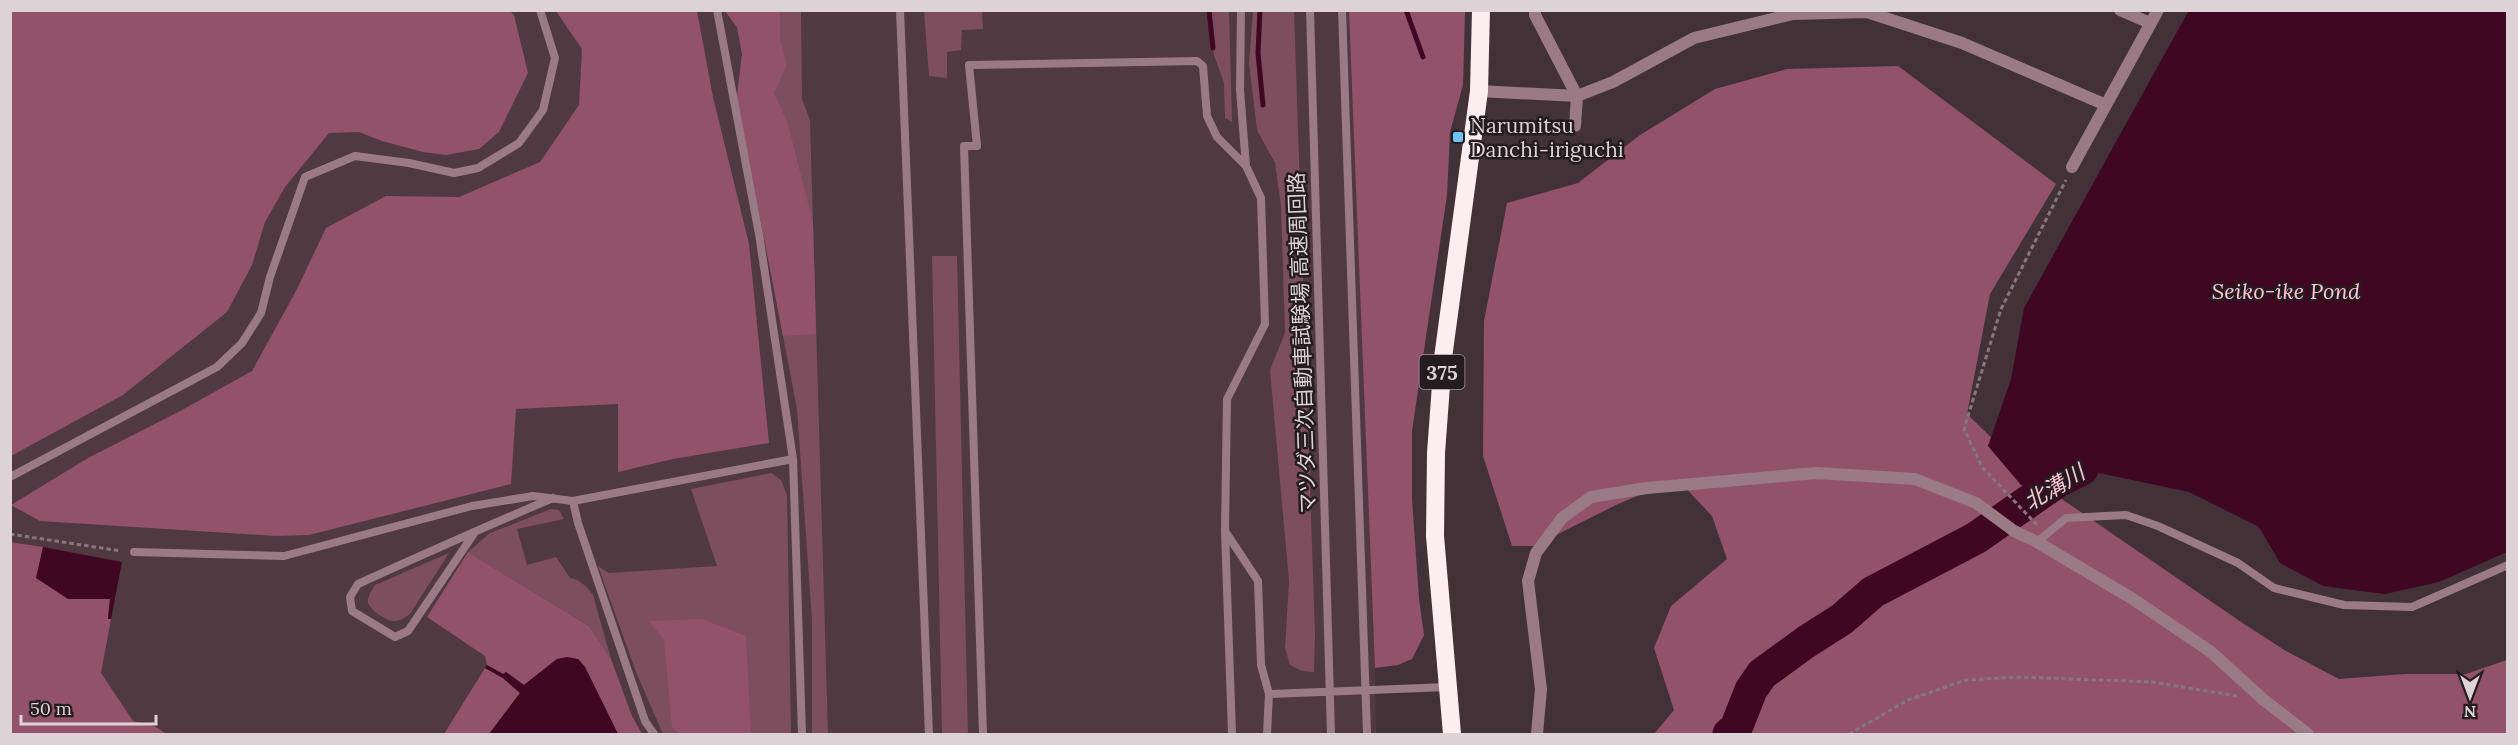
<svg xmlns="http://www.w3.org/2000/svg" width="2518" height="745" font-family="Lora,'Noto Sans JP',serif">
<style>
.built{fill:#503941}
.green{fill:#7d4e5e}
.forest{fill:#925269}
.water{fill:#400722}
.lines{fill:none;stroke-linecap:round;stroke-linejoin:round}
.stream{stroke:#400722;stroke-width:5}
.river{stroke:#400722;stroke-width:33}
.path{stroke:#85787c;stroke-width:3;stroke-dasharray:4.5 3;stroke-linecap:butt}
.lane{stroke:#9a7b85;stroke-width:8}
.street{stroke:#9a7b85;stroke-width:12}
.highway{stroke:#fcedf1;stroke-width:18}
.poi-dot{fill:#6fc2f4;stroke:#241c1e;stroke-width:2}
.labels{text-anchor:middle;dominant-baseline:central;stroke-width:5;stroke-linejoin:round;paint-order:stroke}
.shield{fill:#241c1e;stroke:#a69b9e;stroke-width:1.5}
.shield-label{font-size:20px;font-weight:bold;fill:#ddd2d5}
.poi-label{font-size:21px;fill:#ddd2d5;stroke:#241c1e;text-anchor:start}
.street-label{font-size:21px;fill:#ddd2d5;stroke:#241c1e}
.water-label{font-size:22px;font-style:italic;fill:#fec3d6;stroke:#241c1e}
</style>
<rect width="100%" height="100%" fill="#423237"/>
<path class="built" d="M10 11H1465L1463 85 1450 132 1447 195 1412 431V499L1419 599 1424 635 1412 659 1398 665 1375 668 1376 734H11Z"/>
<path class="green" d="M725 11H801L802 99 810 120 828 734H812V620L797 409 737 97 742 54 739 30Z
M924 11H982L983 29 962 30 961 50 947 52V78L929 76Z
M1209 11H1229L1232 122 1225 118 1224 83 1214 55Z
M1253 11H1294L1315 634 1314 672 1302 671 1290 665 1285 648 1289 581 1270 370 1285 333 1281 206 1275 163 1257 130 1249 63Z
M932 256H957L968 734H942Z
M771 473 781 480 787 495 791 734H663L636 672 598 566 609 573 717 566 691 489Z
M551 509 559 510 564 519 517 529 527 565 556 557 570 578C580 579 587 587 593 595L611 659 589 626 468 552 490 533Z
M449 553 410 614C405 618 399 622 392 621 385 620 371 610 368 603 367 597 372 590 375 585Z"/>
<path class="forest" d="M509 10 514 15 528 73 499 132 479 149 446 155 423 152 382 141 359 132 329 133 285 187 265 222 252 265 227 312 123 395 11 456V11Z
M556 11H697L713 97 749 244 769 443 673 459 618 472V404L516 409 511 484 309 535 276 536 40 521 11 505 88 458 182 410 252 371 296 291 326 228 386 196 459 197 540 162 579 105 582 49Z
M725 11H778L780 14V40L787 65 774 93 788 124 813 223 816 334 783 336 737 97 742 54 737 27Z
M1349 11H1465L1463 85 1450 132 1447 195 1412 431V499L1419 599 1424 635 1412 659 1398 665 1375 668Z
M1898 66 2056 184 1990 294 1967 414 2037 482 2244 624 2286 651 2339 679 2405 674H2466L2507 660V734H1654L1674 710 1654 648 1671 606 1727 559 1712 516 1677 479 1616 505 1534 546H1512L1483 456 1484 321 1507 203 1578 183 1640 135 1715 89 1787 69Z
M10 542 43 547 37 578 110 599 108 618 111 619 101 673 133 721 154 726 167 734H11Z
M468 552 589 626 611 659 632 716 642 734H618L585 667 578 659H557L524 685 506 672 503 674 487 665 485 656 427 617Z
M702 619 746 636 751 734H681L672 728 664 640 649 621Z
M485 668 503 678 520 693 489 734H444Z"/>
<path class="water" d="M2189 10 2507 11V552L2439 582 2385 594 2323 586 2280 563 2259 527 2189 492 2099 473 2053 492 2021 485 1988 446 2011 379 2024 308Z
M43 547 122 562 111 619H108L110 599H68L36 578Z
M567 657 578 659 585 667 618 734H476H489L520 693 503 678 485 668 487 665 503 674 506 672 524 685 557 659Z"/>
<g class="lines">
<path class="stream" d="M1209 10 1213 48
M1260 10 1258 53 1263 105
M1406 10 1423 57"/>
<path class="river" d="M1729 734 1736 728 1751 690 1762 674 1806 642 1842 619 1873 592 1976 538 2058 481 2082 469"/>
<path class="path" d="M2037 525 1982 467 1964 429 2001 309 2066 180
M10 534 121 551
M1849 734 1908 700 1966 680 2019 677 2152 682 2237 696"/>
<path class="lane" d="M717 10 759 234 793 459 802 734
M900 10 929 734
M1241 10 1240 90 1246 166
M1310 10 1331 734
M1342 10 1367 734
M10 477 217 367 242 343 261 313 270 277 305 177 355 156 409 163 454 173 478 168 519 143 543 110 555 58 540 10
M573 501 578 523 645 721 654 734
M1225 531 1232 734
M475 532 408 631 395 637 352 611 350 597 358 584C422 555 487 526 553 498
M2037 542 2066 518 2126 515 2158 526 2238 563 2274 588 2344 605 2412 607 2508 565
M134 552 284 556 472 506 533 496 573 501 793 459
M1269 694 1447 687
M983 734 964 146H977L969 65 1197 61 1203 66 1207 116 1217 137 1246 166 1261 198 1265 324 1227 399 1225 531 1258 581 1261 665 1269 694 1267 734"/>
<path class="street" d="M1535 10V15L1577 96 1575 126
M2120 10 2150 23
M1479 91 1577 96 1613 82 1694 38 1793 14 1867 12 1962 43 2106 105
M2072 167 2158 10
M1537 734 1541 689 1528 581 1536 553 1562 518 1591 497 1647 488 1816 473 1915 479 1976 503 2014 531 2037 542 2133 599 2211 652 2265 701 2308 734"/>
<path class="highway" d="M1452 734 1435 536 1436 453 1443 358 1479 91 1481 10"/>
</g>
<rect class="poi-dot" x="1452" y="131" width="12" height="12" rx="3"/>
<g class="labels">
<rect class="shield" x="1419.5" y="355" width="45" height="34" rx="4.5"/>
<g class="shield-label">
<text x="1442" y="372">375</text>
</g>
<g class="poi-label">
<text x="1470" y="125">Narumitsu<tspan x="1470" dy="24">Danchi-iriguchi</tspan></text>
</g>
<g class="street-label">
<text transform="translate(1302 343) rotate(-92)">マツダ三次自動車試験場 高速周回路</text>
</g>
<g class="water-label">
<text x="2286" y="291">Seiko-ike Pond</text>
<text transform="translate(2054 487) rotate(-31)">北溝川</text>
</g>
</g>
<rect width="2518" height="745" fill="none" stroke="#ddd2d5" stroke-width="24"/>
<g transform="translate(2470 697) rotate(180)" stroke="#241c1e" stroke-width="4.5" paint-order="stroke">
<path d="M0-4.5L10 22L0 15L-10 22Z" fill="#ddd2d5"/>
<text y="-9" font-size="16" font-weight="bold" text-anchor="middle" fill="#ddd2d5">N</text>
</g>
<path d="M21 715v9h135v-9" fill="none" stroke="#ddd2d5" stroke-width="3"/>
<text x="30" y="715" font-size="18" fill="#ddd2d5" stroke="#241c1e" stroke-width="4.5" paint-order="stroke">50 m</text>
</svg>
